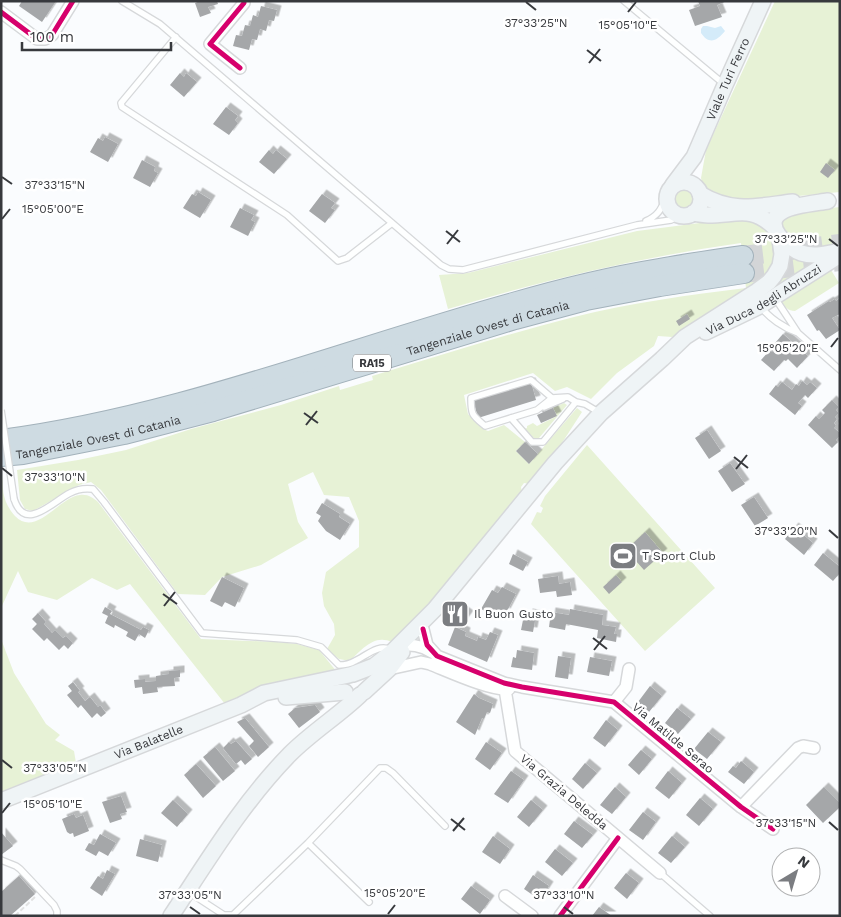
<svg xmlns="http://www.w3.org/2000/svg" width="841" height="917" font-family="'Work Sans',sans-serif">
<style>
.green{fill:#e7f2d6}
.water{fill:#d4ebf9}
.building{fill:#a5a7a9;filter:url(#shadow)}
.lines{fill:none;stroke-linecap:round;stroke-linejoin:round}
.highway-tunnel{stroke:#d3d5d7;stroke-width:20;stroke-dasharray:20 10;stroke-linecap:butt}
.lane-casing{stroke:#d6d8da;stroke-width:8}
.street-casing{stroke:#d6d8da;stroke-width:14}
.secondary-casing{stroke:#d6d8da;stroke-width:18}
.highway-casing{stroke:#a3b2bb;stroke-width:22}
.path{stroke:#e1e2e2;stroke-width:2;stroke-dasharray:5 2.5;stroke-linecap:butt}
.lane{stroke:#feffff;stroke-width:5.5}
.street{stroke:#feffff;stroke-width:11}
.secondary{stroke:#eff4f6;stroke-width:15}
.highway{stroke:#cedbe2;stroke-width:20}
.lane-bridge-casing{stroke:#d6d8da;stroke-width:8;stroke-linecap:butt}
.lane-bridge{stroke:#feffff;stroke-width:5.5}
.cycleway-casing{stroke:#fff;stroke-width:8}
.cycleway{stroke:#d6006c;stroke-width:5}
.ticks{fill:none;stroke:#37393d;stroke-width:2}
.labels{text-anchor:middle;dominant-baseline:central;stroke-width:5;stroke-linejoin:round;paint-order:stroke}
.shield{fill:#fff;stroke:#737477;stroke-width:1}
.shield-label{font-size:11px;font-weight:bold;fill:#37393d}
.street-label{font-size:12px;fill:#37393d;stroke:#fff}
.poi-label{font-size:12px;fill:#37393d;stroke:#fff;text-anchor:start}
.ticks-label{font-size:12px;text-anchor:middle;fill:#37393d;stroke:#fff;stroke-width:5;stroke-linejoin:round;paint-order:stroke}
</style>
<defs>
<filter id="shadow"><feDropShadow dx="4.5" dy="-4.5" stdDeviation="0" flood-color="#0004"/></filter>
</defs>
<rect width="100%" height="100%" fill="#fafcfe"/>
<path class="green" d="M775 1H840V192L737 202 709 192 703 186 701 178 706 150Z
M672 199a12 12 0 1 1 24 0a12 12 0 1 1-24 0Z
M840 207V246L809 250 790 243 780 222 793 212Z
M731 219C758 221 761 220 777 243L771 273 680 333 672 337 658 336 654 346 617 373 591 399 567 387 555 391 533 373 464 395 468 414 483 429 488 431 504 425 525 442 516 451 529 464 577 408 582 412 558 449 530 484 524 483 521 487 522 493 484 537 396 643C392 642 388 640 384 640 371 638 358 653 350 661L339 659 327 649 335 635 334 624 324 606 322 593 326 572 359 547V521L349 497 324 495 313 472 288 484 298 522 308 538 261 565 222 577 205 595 178 594 101 490 91 482 79 485 33 511 25 509 20 500 17 470 78 460 126 450 191 429 281 405 339 386 340 390 373 380 372 376C439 356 506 334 574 317 630 303 688 295 746 288L741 243C642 257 544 280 448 309L439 275 468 273 637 231Z
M786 253 799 257 815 263 765 299Z
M831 270 839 283 795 311C788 311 785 307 781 301Z
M564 403 567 405 539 438H534L524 429 527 428V426L533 423 537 426 557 416 553 408Z
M587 445 715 588 645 651 531 524 537 512 541 513 543 508 540 506 545 496Z
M2 472C3 491 2 501 15 516 36 538 59 497 80 495 88 494 93 498 98 502L201 639 277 642 297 644 319 650 337 672 225 704 130 584 117 590 92 578 57 600 28 592 18 571 1 608Z
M1 639 14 673 46 724 60 735 55 740 74 751 76 763 1 792Z"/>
<path class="water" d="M703 26H707L715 28 721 26 725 31C717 41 709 45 701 33V29Z"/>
<path class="building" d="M22 1H56L42 22 19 6Z
M200 1H217L218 4 208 7 211 13 200 17 195 3Z
M698 1H727L717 5 722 17 695 26 689 10 700 6Z
M261 6 277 10 274 21 269 20 266 31 260 29 257 40 252 39 249 50 233 46 236 35 242 36 245 25 250 26 253 15 258 17Z
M180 73 184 77 186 73 197 82 184 97 170 85Z
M226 107 238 116 235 120 238 123 229 135 213 124Z
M105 137 118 144 108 162 90 152 98 138 103 141Z
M269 150 273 154 276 150 287 159 274 174 259 162Z
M142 160 155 167 154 171 158 173 150 187 133 178Z
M826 163 835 170 828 178 820 172Z
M198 192 211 200 200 218 183 208 192 194 196 196Z
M322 194 335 203 331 208 335 210 325 223 309 211Z
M240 208 254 215 251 220 255 222 248 236 230 227Z
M840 298V314L832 318 840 330 826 339 819 330 817 331 807 315 829 301 830 302 835 299 836 301Z
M687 314 690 319 679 326 676 321Z
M783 334 808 356 797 368 788 359 786 361 784 360 774 371 761 360 770 350 772 352 778 345 775 343Z
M802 381 807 385 810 382 817 388 808 398 805 395 798 403 802 406 795 415 769 394 776 385 778 387 782 382 792 390 796 384 799 386Z
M531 382 536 400 478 418 473 400Z
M832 400 839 407 836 410 839 413 835 417 837 419 834 423 836 426 834 428 840 433V436L836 440 838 442 832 448 808 425 816 416 819 419 825 413 822 410Z
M553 408 557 416 541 423 537 415Z
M707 430 721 451 709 459 695 438Z
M525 442 538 454 529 464 516 451Z
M730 463 745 484 732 492 718 471Z
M754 497 768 518 755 526 741 505Z
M322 503 340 514 339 517 350 524 340 540 326 531 318 521 321 516 316 513Z
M794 527 813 543 804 555 785 539Z
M645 532 663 553 644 570 626 550Z
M823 553 840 567V573L833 581 814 565Z
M513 554 528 562 523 571 509 564Z
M616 575 622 582 609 594 603 587Z
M558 576 559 584 570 582 572 595 557 597 556 591 540 593 538 579Z
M222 577 244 588 235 607 225 602 222 607 210 601Z
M502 587 516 594 506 613 501 610 497 617 481 609 492 590 498 593Z
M105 607 112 611 110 614 141 630 143 627 149 630 145 638 139 634 135 641 126 636 128 632 115 625 114 628 105 623 108 616 102 613Z
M458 607 469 615 463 623 452 614Z
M570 609 603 615 602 625 616 627 614 634H617L616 642 597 638 598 630 566 624 565 630 549 627 551 612 569 615Z
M38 613 46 622 44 624 52 633 55 630 63 638 66 636 73 643 68 649 64 645 59 650 47 638 44 641 32 629 37 624 32 619Z
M528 613 536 615 533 632 521 630 524 615 528 616Z
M455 627 466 632 465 636 477 641 478 637 486 640 490 632 498 635 487 662 448 645Z
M517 650 534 653 532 670 511 667 513 657 516 658Z
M558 656 571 658 568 679 555 677Z
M590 657 612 661 609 676 587 672Z
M180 670V677L174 678 175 686 157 687 158 692 143 694 142 687 135 688 134 680 145 679V682L156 681V676L169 674V671Z
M73 682 80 691 78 692 85 701 90 697 98 707 100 705 106 713 101 717 97 713 92 718 81 705 78 708 67 695 72 691 68 686Z
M650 686 662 696 649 712 638 702Z
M474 694 479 698 493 704 490 713 487 712 484 719 482 718 475 735 456 722Z
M315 705 320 712 299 728 288 714 295 708Z
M677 708 691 719 678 734 665 723Z
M245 718 269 747 258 757 249 746 254 741 237 722Z
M606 720 618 730 605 747 593 738Z
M708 732 721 742 707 759 694 749Z
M236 741 252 759 245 765 241 760 236 764 223 748 229 742 231 744Z
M486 742 502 753 490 770 475 759Z
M215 747 235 771 223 781 203 757Z
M641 750 652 759 639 775 628 765Z
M741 761 754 772 744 784 728 772 733 766 736 768Z
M585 763 597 773 583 789 572 779Z
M196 764 216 786 203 798 184 775Z
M511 771 524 780 508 803 494 794Z
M668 771 682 783 669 799 655 788Z
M615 787 626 797 612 814 600 805Z
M824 787 840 803V807L823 823 806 805Z
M121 796 127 812 120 814 122 819 110 823 102 802Z
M700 798 713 809 699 826 686 815Z
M173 800 188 814 177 827 161 813Z
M531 800 543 810 529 827 517 817Z
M643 812 656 822 643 840 629 830Z
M74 814 76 818 83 815 89 831 74 837 73 833 70 834 67 832 62 819Z
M574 821 593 835 582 848 564 834Z
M1 832 13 846 1 855Z
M100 834 116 843 108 856 99 851 96 856 85 850 89 843 94 845Z
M493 836 510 849 500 864 482 852Z
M672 836 685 847 671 863 658 853Z
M140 839 162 845 158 862 136 856Z
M555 849 573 863 562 876 545 862Z
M107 870 115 874 102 896 90 888 98 876 103 879Z
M626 873 639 883 627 899 614 888Z
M533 875 549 886 540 900 524 889Z
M19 876 35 894 10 916H1V892Z
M471 886 490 900 480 914 461 899Z
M599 907 612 916H592Z"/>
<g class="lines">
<path class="highway-tunnel" d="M743 256 840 244
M744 273 839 261"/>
<defs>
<path id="lane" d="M122 1 160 24 441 265 449 269 463 270 637 225 671 220 680 215
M624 1 725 85
M176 37 121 103 122 107 287 215 338 261 347 258 392 223
M646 221C659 215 661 209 667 196
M775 298 798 333 840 370
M760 306C769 318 784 328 798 333
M552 398 531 380 471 398C471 415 472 415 485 426L537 410 552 398 568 397 576 402 585 404 600 413
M544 407 563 399
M511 418 532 442H543L576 402
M14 499C25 533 52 502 70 493 77 489 85 488 93 489L104 502 202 633 297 640 321 647 339 665C345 665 350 664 355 661 366 656 379 643 391 650
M308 843 369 902
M1 860 16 866 20 869 54 905 57 911V916
M660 873 710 916
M187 891 224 915H233L308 843 380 768H386L393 773 445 826"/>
<path id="street" d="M1 12 37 39H45L52 35 73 1
M240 68 210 44 244 3V1
M423 629 427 645 437 656 504 683 522 687 614 702 741 807 773 829
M398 646C411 644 421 645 432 652
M389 669 421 662 430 664C448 671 491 691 509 689
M504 683 515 751 660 873
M614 702 626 687 629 669
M741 807 798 748 803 746 814 748
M505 896 532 916
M560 916 618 838"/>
<g id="secondary">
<circle cx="684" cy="199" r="17"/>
<path id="s1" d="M673 185 694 157 725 85 763 1"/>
<path d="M700 194C733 214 758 206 793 202"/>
<path d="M828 201C816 203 793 205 783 211 760 223 787 248 801 253 814 257 827 254 840 251"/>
<path d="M693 213C698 214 703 215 708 215 737 215 751 205 774 227"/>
<path id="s2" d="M706 332 760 306 840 255"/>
<path d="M353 674 374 666 383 659 393 651 435 609 555 463 601 413 662 359 685 337 757 291 769 282 774 276 780 266 782 254 780 239"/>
<path d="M364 692 389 669 402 652"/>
<path d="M286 697 345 692"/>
<path id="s3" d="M1 801 241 705 264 693 349 675"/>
<path d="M171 916C208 860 243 802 290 754 312 732 338 716 360 695"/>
</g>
<g id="highway">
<path d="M1 440C177 417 343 350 513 303 561 289 610 277 659 269 687 264 715 260 743 256"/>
<path id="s4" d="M1 456 23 454 124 434 213 411 515 319 586 300 660 286 744 273"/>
</g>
</defs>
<use href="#lane" class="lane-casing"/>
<use href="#street" class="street-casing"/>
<use href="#secondary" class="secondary-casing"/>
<use href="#highway" class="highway-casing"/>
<path class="path" d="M15 916 35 897"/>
<use href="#lane" class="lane"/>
<use href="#street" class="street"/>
<use href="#secondary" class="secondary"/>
<use href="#highway" class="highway"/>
<defs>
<path id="lane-bridge" d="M1 410 14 499"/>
</defs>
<use href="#lane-bridge" class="lane-bridge-casing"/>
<use href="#lane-bridge" class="lane-bridge"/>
<defs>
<path id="cycleway" d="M1 12 37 39H45L52 35 73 1
M240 68 210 44 244 3V1
M423 629 427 645 437 656 504 683 522 687 614 702 741 807 773 829
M560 916 618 838"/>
</defs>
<use href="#cycleway" class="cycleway-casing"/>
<use href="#cycleway" class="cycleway"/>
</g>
<path class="ticks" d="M526 2 536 10M628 12 636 2M587 50 601 61M589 63 600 49M2 177 12 184M2 219 10 209M446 231 460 242M829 239 838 246M447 244 458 230M831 347 838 338M304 413 318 423M306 425 317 411M734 457 748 468M2 468 12 476M736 469 747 455M829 530 838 538M163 594 177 604M164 606 175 592M593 638 607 649M594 650 605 636M2 760 12 768M2 813 10 803M451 819 465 830M829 822 838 830M453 831 464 818M190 907 200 914M564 907 573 914M388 914 395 905"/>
<defs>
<symbol id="stadium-square" viewBox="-11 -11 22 22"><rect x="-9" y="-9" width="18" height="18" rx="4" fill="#7b7d81" stroke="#fff"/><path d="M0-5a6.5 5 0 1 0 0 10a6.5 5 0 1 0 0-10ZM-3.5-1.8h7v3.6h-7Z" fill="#fff"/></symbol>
<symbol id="restaurant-square" viewBox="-11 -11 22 22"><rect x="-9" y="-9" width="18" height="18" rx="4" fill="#7b7d81" stroke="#fff"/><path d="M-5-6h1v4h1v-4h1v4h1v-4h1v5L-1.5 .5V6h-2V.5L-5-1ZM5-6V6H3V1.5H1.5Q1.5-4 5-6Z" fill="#fff"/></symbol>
</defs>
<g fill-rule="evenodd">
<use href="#stadium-square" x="607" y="540" width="32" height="32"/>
<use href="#restaurant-square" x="439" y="598" width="32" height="32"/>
</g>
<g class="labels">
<rect class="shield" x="353" y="354.5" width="38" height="17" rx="4"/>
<g class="shield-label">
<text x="372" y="363">RA15</text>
</g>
<g class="street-label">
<text stroke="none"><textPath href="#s1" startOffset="120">Viale Turi Ferro</textPath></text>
<text stroke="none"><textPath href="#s2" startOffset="66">Via Duca degli Abruzzi</textPath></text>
<text stroke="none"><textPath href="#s4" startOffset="504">Tangenziale Ovest di Catania</textPath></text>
<text stroke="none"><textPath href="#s4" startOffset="99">Tangenziale Ovest di Catania</textPath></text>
<text transform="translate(673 738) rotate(40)">Via Matilde Serao</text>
<text stroke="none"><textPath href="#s3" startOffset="159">Via Balatelle</textPath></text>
<text transform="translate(564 792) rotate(40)">Via Grazia Deledda</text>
</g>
<g class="poi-label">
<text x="642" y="556">T Sport Club</text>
<text x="474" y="614">Il Buon Gusto</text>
</g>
</g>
<g class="ticks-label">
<text x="536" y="27">37°33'25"N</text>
<text x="628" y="29">15°05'10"E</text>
<text x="55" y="189">37°33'15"N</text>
<text x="53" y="213">15°05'00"E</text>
<text x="786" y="243">37°33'25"N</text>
<text x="788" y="352">15°05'20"E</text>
<text x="55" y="481">37°33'10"N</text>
<text x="786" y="535">37°33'20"N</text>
<text x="55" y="772">37°33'05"N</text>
<text x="53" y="808">15°05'10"E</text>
<text x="786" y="827">37°33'15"N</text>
<text x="395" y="897">15°05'20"E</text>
<text x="190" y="899">37°33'05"N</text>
<text x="564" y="899">37°33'10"N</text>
</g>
<rect width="841" height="917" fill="none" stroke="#37393d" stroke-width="5"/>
<g transform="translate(796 872) rotate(38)"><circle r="24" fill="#ffffff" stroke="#afb0b1"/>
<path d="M0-4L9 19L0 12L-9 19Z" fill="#7b7d81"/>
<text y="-8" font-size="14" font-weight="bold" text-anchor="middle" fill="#37393d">N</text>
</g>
<path d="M22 42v8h149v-8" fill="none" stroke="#37393d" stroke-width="2.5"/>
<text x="30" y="42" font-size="15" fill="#37393d" stroke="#ffffff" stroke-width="4" paint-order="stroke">100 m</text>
</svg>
